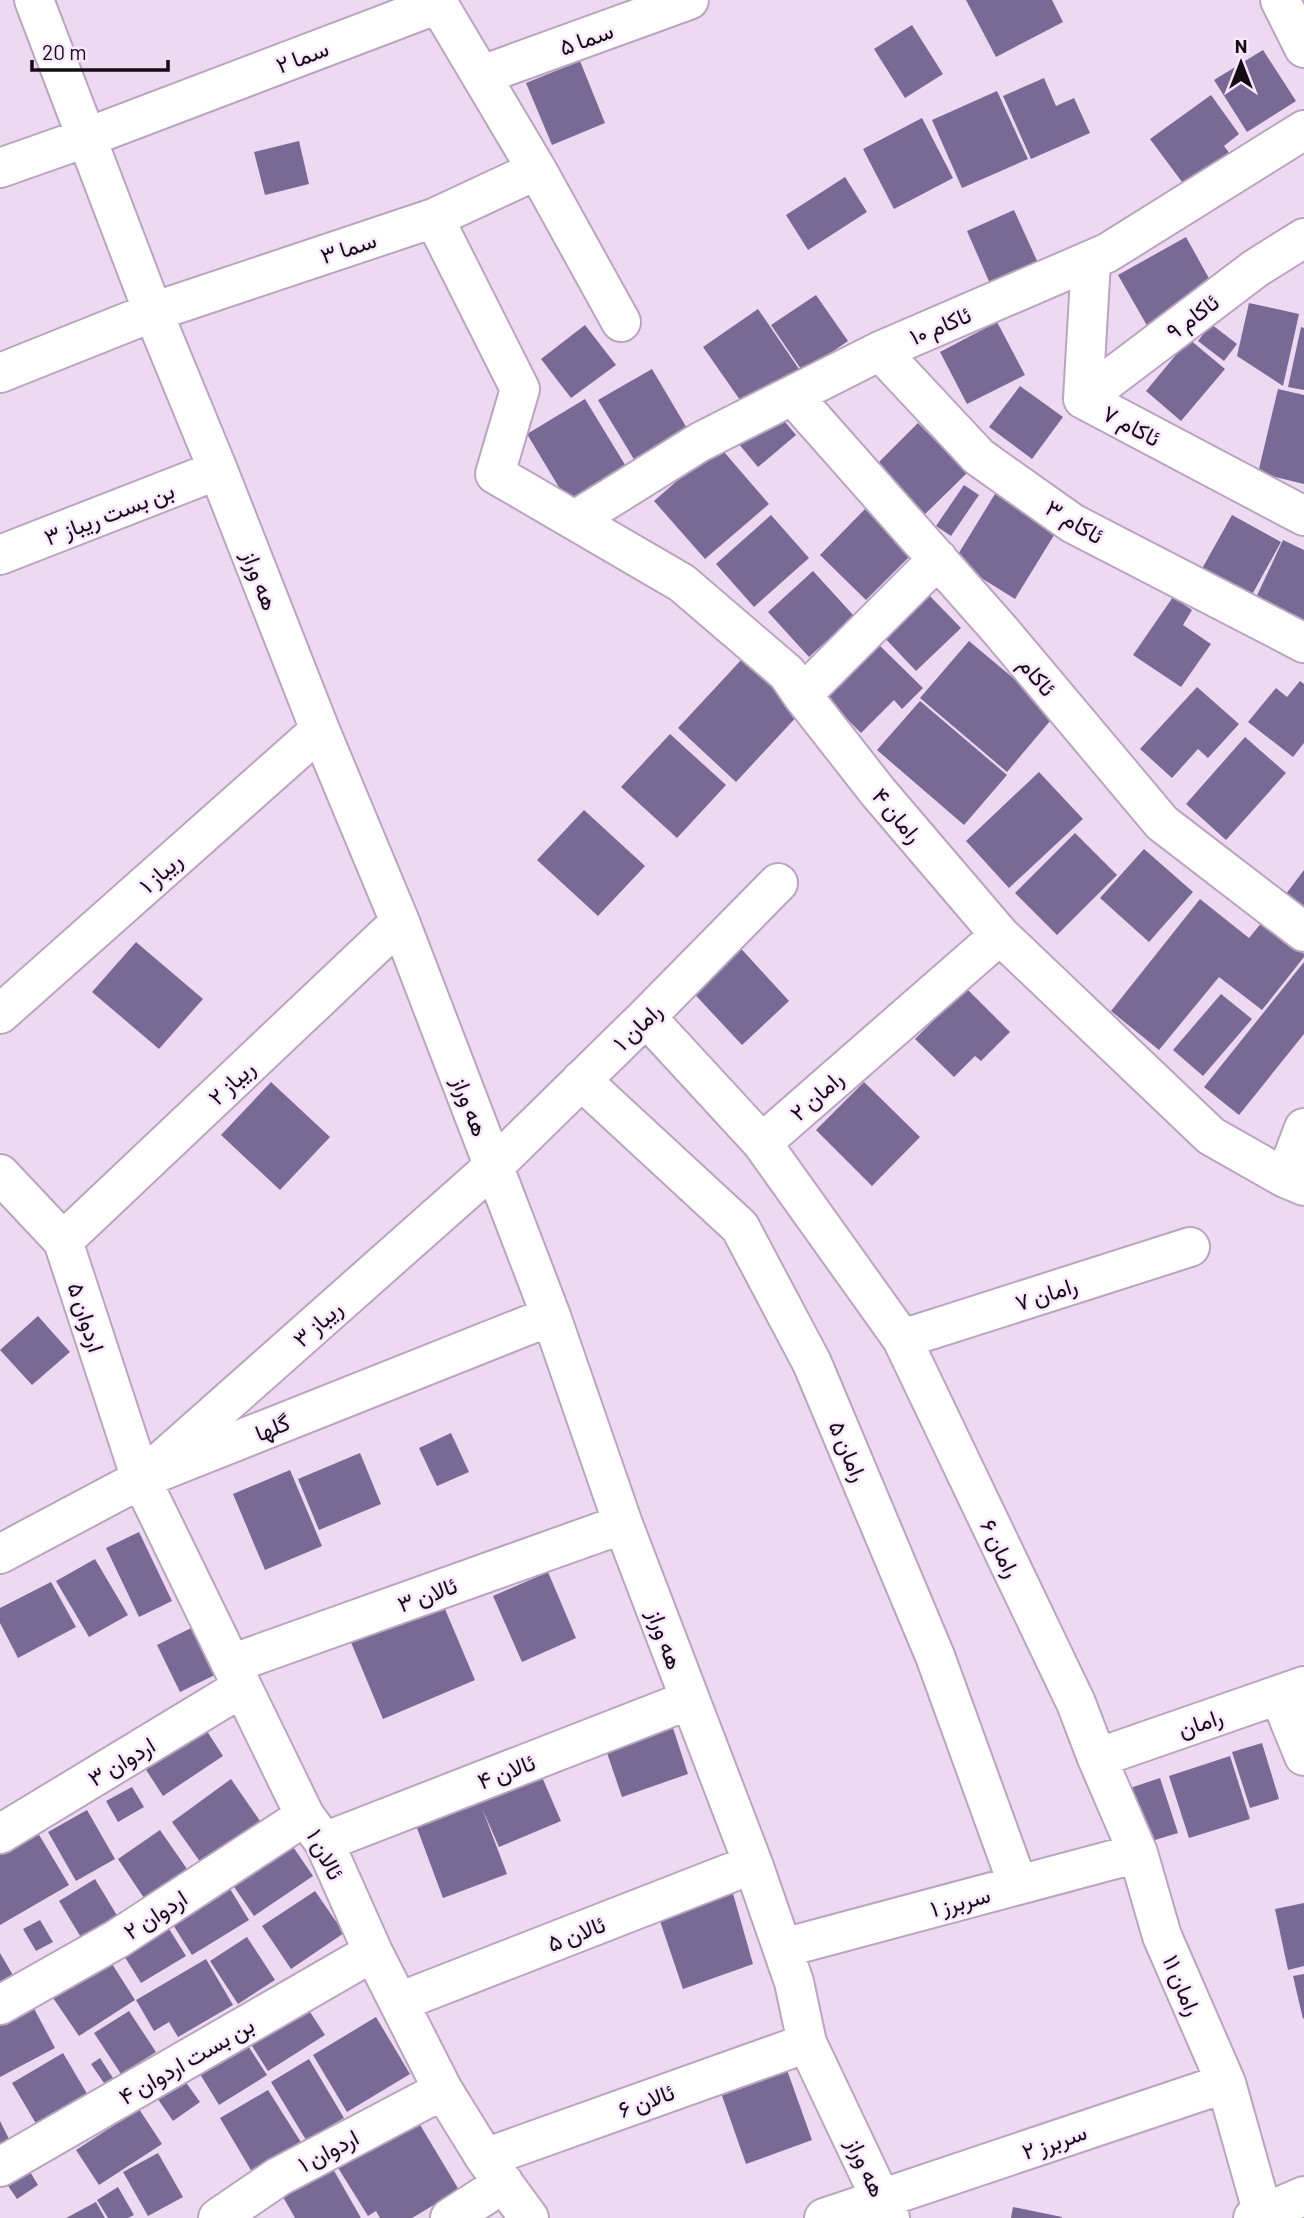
<svg xmlns="http://www.w3.org/2000/svg" width="1304" height="2218" font-family="Barlow,Vazirmatn,sans-serif">
<style>
.building{fill:#796995}
.lines{fill:none;stroke-linecap:round;stroke-linejoin:round}
.minor-casing{stroke:#baa5be;stroke-width:42}
.minor{stroke:#fff;stroke-width:38}
.labels{text-anchor:middle;dominant-baseline:central;stroke-width:5;stroke-linejoin:round;paint-order:stroke}
.street-label{font-size:23px;fill:#140c15;stroke:#f9e7fd}
</style>
<rect width="100%" height="100%" fill="#eed9f3"/>
<path class="building" d="M966 0H1052L1063 22 996 57Z
M912 25 943 74 905 98 874 49Z
M1263 50 1296 101 1247 132 1214 80Z
M580 61 605 123 552 145 526 83Z
M1044 78 1056 106 1074 98 1090 133 1031 159 1003 96Z
M997 91 1028 159 962 188 932 120Z
M1211 95 1239 134 1224 146 1233 158 1188 190 1150 139Z
M922 118 953 178 894 209 863 149Z
M299 141 309 184 265 195 254 152Z
M845 177 867 212 808 250 786 215Z
M1014 210 1043 274 995 295 967 231Z
M1186 237 1216 291 1149 329 1118 275Z
M816 295 848 341 803 372 771 325Z
M1249 303 1299 314 1283 386 1237 356Z
M758 309 801 372 747 410 703 347Z
M997 322 1025 375 967 404 940 352Z
M1211 324 1237 344 1224 361 1198 341Z
M585 325 616 365 571 398 541 359Z
M1301 327 1304 328V390L1288 387Z
M1189 339 1225 369 1181 421 1146 391Z
M652 369 688 430 635 461 598 400Z
M1020 386 1063 417 1032 459 989 427Z
M1278 389 1304 395V484L1258 473Z
M585 399 630 473 572 509 527 434Z
M776 411 796 435 758 467 738 443Z
M918 423 967 473 921 518 872 469Z
M718 445 769 504 705 559 654 501Z
M964 485 979 495 951 536 936 526Z
M998 489 1059 527 1015 599 954 561Z
M865 509 911 555 866 600 820 555Z
M771 515 809 558 754 607 716 564Z
M1232 515 1281 542 1248 602 1199 574Z
M1283 540 1304 550V631L1252 606Z
M813 571 854 616 809 657 768 612Z
M926 592 961 628 916 671 881 634Z
M1173 597 1192 610 1183 625 1211 644 1181 687 1133 655Z
M969 641 1056 714 1007 772 920 698Z
M877 643 923 688 902 709 894 700 861 733 824 696Z
M742 659 800 713 736 782 678 728Z
M1300 681 1304 684V743L1293 757 1248 722 1276 688 1287 697Z
M1197 687 1239 724 1208 758 1198 749 1172 778 1140 749Z
M920 701 1007 775 964 825 877 750Z
M670 734 726 785 677 838 621 787Z
M1245 737 1286 773 1226 840 1186 804Z
M1039 772 1083 819 1009 888 966 841Z
M584 810 645 866 598 916 537 860Z
M1075 833 1117 875 1057 935 1015 893Z
M1144 849 1193 892 1149 942 1100 898Z
M1304 870V913L1283 898Z
M1200 899 1249 938 1263 921 1304 954V957L1262 1010 1219 977 1159 1050 1111 1011Z
M136 942 203 999 159 1049 92 992Z
M735 942 789 1001 742 1045 687 986Z
M1304 962V1034L1239 1115 1204 1087Z
M966 988 1010 1032 981 1061 975 1056 954 1077 915 1039Z
M1221 994 1252 1019 1203 1076 1173 1050Z
M271 1082 330 1137 280 1190 221 1135Z
M864 1082 920 1137 872 1186 816 1130Z
M38 1316 70 1352 32 1385 0 1350Z
M451 1433 469 1472 437 1486 419 1448Z
M360 1453 381 1504 319 1530 298 1479Z
M290 1470 322 1546 265 1570 233 1494Z
M139 1532 172 1601 139 1617 106 1548Z
M95 1559 128 1615 89 1637 56 1581Z
M548 1572 576 1638 522 1662 493 1596Z
M51 1582 76 1627 18 1658 0 1623V1608Z
M442 1602 475 1680 383 1719 350 1640Z
M199 1624 223 1671 180 1692 157 1645Z
M203 1725 223 1756 163 1796 143 1765Z
M672 1725 688 1774 622 1797 605 1747Z
M1262 1743 1279 1799 1250 1808 1232 1752Z
M1230 1756 1250 1819 1189 1838 1169 1776Z
M539 1770 561 1821 499 1847 482 1808 507 1874 443 1898 414 1820Z
M1160 1778 1178 1833 1142 1844 1124 1790Z
M231 1779 260 1821 201 1863 172 1822Z
M132 1787 144 1807 118 1822 106 1801Z
M87 1810 115 1859 76 1881 48 1832Z
M160 1830 187 1869 144 1898 118 1859Z
M38 1833 69 1885 0 1925V1855Z
M287 1838 313 1876 254 1916 228 1878Z
M95 1879 118 1917 82 1939 59 1901Z
M730 1883 753 1964 683 1989 657 1912Z
M227 1884 249 1920 192 1955 170 1920Z
M315 1891 344 1933 291 1969 262 1926Z
M1304 1903V1966L1288 1970 1275 1909Z
M40 1920 53 1942 36 1951 23 1929Z
M166 1924 186 1956 141 1983 121 1951Z
M247 1937 275 1980 238 2004 210 1961Z
M0 1953 17 1982 0 1991Z
M107 1956 135 2000 79 2036 49 1992Z
M206 1959 233 2005 178 2037 169 2022 154 2031 136 2000Z
M1304 1974V2018L1303 2019 1293 1976Z
M299 1995 325 2035 268 2071 243 2032Z
M30 2001 55 2048 0 2077V2016Z
M129 2011 156 2052 121 2074 94 2033Z
M376 2017 410 2074 347 2112 313 2055Z
M239 2032 267 2075 219 2105 192 2061Z
M63 2053 89 2097 38 2127 12 2083Z
M100 2058 113 2078 104 2083 91 2064Z
M309 2059 344 2118 306 2140 271 2082Z
M787 2070 812 2140 746 2164 721 2093Z
M182 2077 200 2102 173 2121 155 2095Z
M268 2090 304 2147 255 2177 220 2118Z
M410 2108 459 2190 412 2218H380L376 2211 368 2216 330 2155Z
M139 2109 162 2144 99 2185 76 2150Z
M0 2121 14 2149 0 2157Z
M158 2153 183 2197 148 2216 123 2172Z
M23 2160 38 2185 17 2199 0 2174Z
M329 2162 361 2218H295L279 2190Z
M118 2187 134 2215 128 2218H108L97 2200Z
M96 2202 105 2218H66Z
M1013 2207 1062 2217V2218H1011Z"/>
<g class="lines">
<defs>
<path id="minor" d="M34 0 153 312 218 470 320 730 400 922 551 1316 623 1524 753 1864 794 1982 807 2043 890 2218
M436 0 537 170 621 322
M1280 0 1304 48
M482 75 689 0
M0 168 88 137 438 4
M434 218 520 389 495 474 682 583 787 673 802 695 878 792 1000 935 1211 1136 1285 1178 1304 1186
M1091 261 1083 399 1304 516
M880 351 979 457 1072 523 1304 643
M0 373 153 312 434 218 537 170
M793 396 1000 630 1162 823 1304 932
M1083 399 1256 268 1304 238
M575 520 700 442 880 351 1107 253 1304 130
M0 555 218 470
M802 695 938 559
M0 1014 320 730
M646 1017 762 1143 1000 935
M581 1080 740 1227 812 1363 935 1656 1018 1885
M762 1143 902 1339 1076 1703 1097 1758 1138 1853 1162 1936 1226 2083 1263 2214
M0 1174 63 1241 141 1479 305 1816 324 1842 373 1952 443 2090 485 2158 529 2218
M1285 1178 1304 1128
M63 1241 400 922
M902 1339 1190 1247
M141 1479 494 1166 646 1017 778 883
M0 1554 141 1479 551 1316
M231 1664 623 1524
M1279 1695 1304 1756
M1097 1758 1304 1686
M0 1834 241 1688
M324 1842 689 1700
M783 1948 1138 1853
M399 2002 753 1864
M0 2005 117 1939 305 1816
M485 2158 807 2043
M0 2167 373 1952
M218 2218 278 2177 443 2090
M450 2218 504 2183
M824 2218 1226 2083
M1253 2218 1304 2196"/>
</defs>
<use href="#minor" class="minor-casing"/>
<use href="#minor" class="minor"/>
</g>
<g class="labels">
<g class="street-label">
<text transform="translate(586 38) rotate(-20)">سما ۵</text>
<text transform="translate(302 56) rotate(-21)">سما ۲</text>
<text transform="translate(348 247) rotate(-18)">سما ۳</text>
<text transform="translate(1192 316) rotate(-37)">ئاکام ۹</text>
<text transform="translate(940 325) rotate(-23)">ئاکام ۱۰</text>
<text transform="translate(1132 425) rotate(28)">ئاکام ۷</text>
<text transform="translate(109 513) rotate(-21)">بن بست ریباز ۳</text>
<text transform="translate(1075 521) rotate(31)">ئاکام ۳</text>
<text transform="translate(261 580) rotate(69)">هه وراز</text>
<text transform="translate(1038 676) rotate(50)">ئاکام</text>
<text transform="translate(898 815) rotate(50)">رامان ۴</text>
<text transform="translate(160 872) rotate(-42)">ریباز ۱</text>
<text transform="translate(637 1026) rotate(-44)">رامان ۱</text>
<text transform="translate(231 1082) rotate(-43)">ریباز ۲</text>
<text transform="translate(816 1095) rotate(-42)">رامان ۲</text>
<text transform="translate(471 1106) rotate(69)">هه وراز</text>
<text transform="translate(1046 1293) rotate(-18)">رامان ۷</text>
<text transform="translate(87 1317) rotate(72)">اردوان ۵</text>
<text transform="translate(317 1323) rotate(-42)">ریباز ۳</text>
<text transform="translate(272 1427) rotate(-22)">گلها</text>
<text transform="translate(849 1451) rotate(67)">رامان ۵</text>
<text transform="translate(1001 1548) rotate(64)">رامان ۶</text>
<text transform="translate(427 1594) rotate(-20)">ئالان ۳</text>
<text transform="translate(666 1639) rotate(70)">هه وراز</text>
<text transform="translate(1200 1722) rotate(-19)">رامان</text>
<text transform="translate(121 1761) rotate(-31)">اردوان ۳</text>
<text transform="translate(506 1771) rotate(-21)">ئالان ۴</text>
<text transform="translate(326 1854) rotate(62)">ئالان ۱</text>
<text transform="translate(960 1901) rotate(-15)">سربرز ۱</text>
<text transform="translate(155 1914) rotate(-33)">اردوان ۲</text>
<text transform="translate(576 1933) rotate(-21)">ئالان ۵</text>
<text transform="translate(1183 1985) rotate(67)">رامان ۱۱</text>
<text transform="translate(186 2060) rotate(-30)">بن بست اردوان ۴</text>
<text transform="translate(646 2100) rotate(-20)">ئالان ۶</text>
<text transform="translate(1054 2141) rotate(-19)">سربرز ۲</text>
<text transform="translate(328 2150) rotate(-28)">اردوان ۱</text>
<text transform="translate(867 2167) rotate(65)">هه وراز</text>
</g>
</g>
<g transform="translate(1241 63)" stroke="#f9e7fd" stroke-width="5" paint-order="stroke">
<path d="M0-5L12 26L0 18L-12 26Z" fill="#140c15"/>
<text y="-10" font-size="19" font-weight="bold" text-anchor="middle" fill="#140c15">N</text>
</g>
<path d="M32 60v10h136v-10" fill="none" stroke="#140c15" stroke-width="3.5"/>
<text x="42" y="60" font-size="21" fill="#140c15" stroke="#f9e7fd" stroke-width="5" paint-order="stroke">20 m</text>
</svg>
